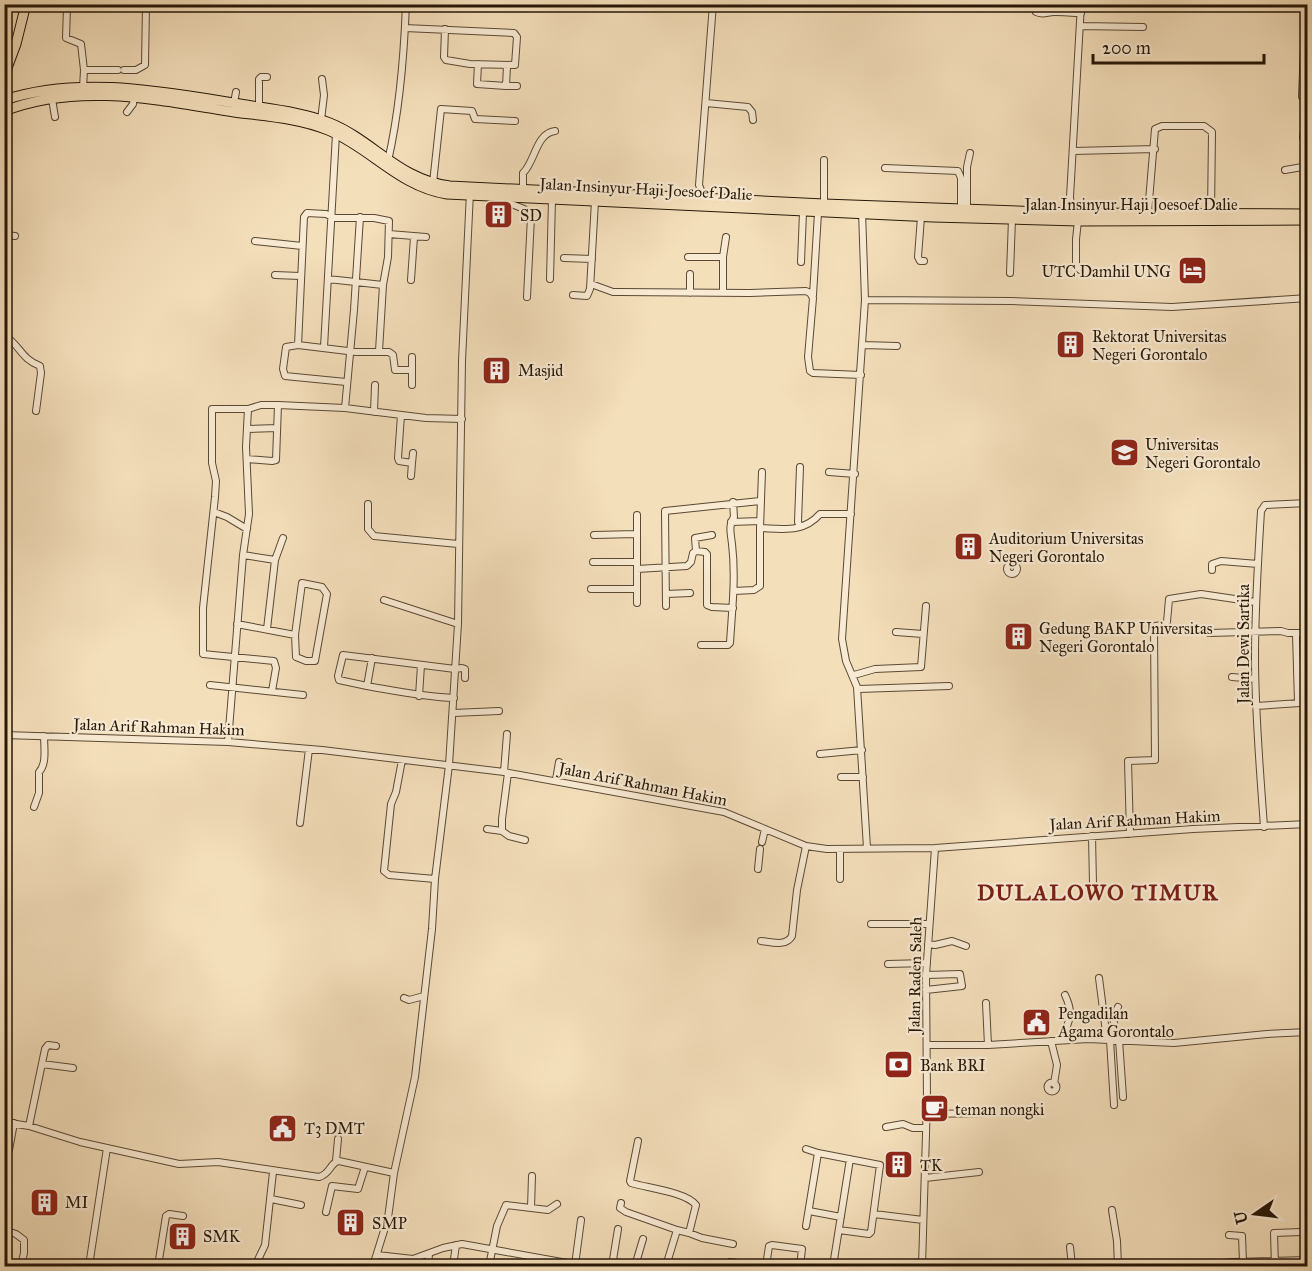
<svg xmlns="http://www.w3.org/2000/svg" width="1312" height="1271" font-family="'IM FELL Great Primer',serif">
<style>
.lines{fill:none;stroke-linecap:round;stroke-linejoin:round}
.minor-casing{stroke:#5a4934;stroke-width:8}
.primary-casing{stroke:#261707;stroke-width:11}
.minor{stroke:#f8ead3;stroke-width:6}
.primary{stroke:#f4dfbb;stroke-width:9}
.labels{text-anchor:middle;dominant-baseline:central;stroke-width:4.5;stroke-linejoin:round;paint-order:stroke}
.street-label{font-size:16px;fill:#261707;stroke:#f8ead3}
.poi-label{font-size:16px;fill:#261707;stroke:#f8ead3;text-anchor:start}
.district-label{font-size:22px;font-weight:bold;letter-spacing:1.5px;fill:#7a1f14;stroke:#f8ead3}
</style>
<rect width="100%" height="100%" fill="#f4dfbb"/>
<filter id="stains"><feTurbulence type="fractalNoise" baseFrequency=".00333" numOctaves="4"/><feColorMatrix values="0 0 0 0 .2 0 0 0 0 .09 0 0 0 0 .02 0 0 0 .5 -.17"/></filter>
<radialGradient id="worn" r=".72"><stop offset=".6" stop-color="#630" stop-opacity="0"/><stop offset="1" stop-color="#630" stop-opacity=".3"/></radialGradient>
<g class="lines">
<defs>
<path id="minor" d="M69 4 67 7 66 38 81 44 84 70
M139 4H168
M1081 4 1070 197 1071 206 1078 221 1076 239V266L1080 270 1087 271
M1036 12C1044 16 1048 11 1056 12 1064 12 1072 13 1081 13
M1080 26 1143 27
M405 28 514 33 517 37 515 65 470 64 446 60 444 57 445 29
M1304 47 1302 97 1308 101
M478 64 477 84 506 86 507 66
M124 70H136L145 65 146 5
M506 86H517
M83 88 84 70H118
M52 99 55 117
M234 103 236 92
M706 103 748 107 752 112 753 120
M259 107V79L261 77H267
M127 112 133 104 134 97
M321 120 324 95 322 79
M1303 137 1305 124 1308 122
M1073 151 1155 149
M388 161C400 109 404 57 406 4
M885 168 958 171 961 178V209
M1285 170 1308 166
M433 183 441 109 472 111 475 119 515 121
M523 189V173C535 162 536 133 555 131
M508 197 509 203 524 209 531 217 527 297
M705 200 699 185 713 4
M824 204V160
M967 209V167L970 153
M862 211 865 300 842 639 846 661 857 687 867 848
M1148 213 1155 129 1162 126H1204L1212 132 1211 213
M921 217 918 257 920 261H924
M389 234 426 237
M4 235 15 236
M255 241 302 246
M688 257H723V293
M723 257 726 237
M564 258 592 259
M801 262 803 212
M1010 273 1012 219
M275 275 300 276
M328 279 383 285
M550 279 552 199
M411 280 414 237
M591 284 613 292H620L750 293 806 291 810 293 813 298 808 357 810 371 813 373 861 375
M690 293V274
M573 295 587 296 590 289 595 201
M813 295 818 213
M865 300 1011 301 1172 307 1308 298
M4 335C21 346 20 358 40 366L41 373 36 411
M298 345 304 217 307 213 326 214 335 218H374L389 221 388 257 383 285 379 351
M863 345 897 346
M324 347 336 134
M412 357V370
M346 382 285 376 283 369 286 347 298 345 356 352H389L393 355 395 370H412V385
M345 408 354 310 360 217
M374 412 375 385
M401 415 398 458 399 461 412 463 411 476
M247 429 277 428
M247 459 272 461 276 460 278 405 345 408 426 418 462 419
M412 463 413 453
M800 467 798 522 800 527
M762 472 760 528C784 529 803 533 820 514H851
M829 472 855 474
M368 504V529L374 536 458 544
M214 512 227 517 247 529
M637 515V569
M731 522 760 521
M594 535 637 534
M696 551 705 552 707 554V605L712 607 733 608
M243 555 275 560 267 629
M275 560 283 538
M593 562H637
M1007 569a5 5 0 1 1 10 0a5 5 0 1 1-10 0Z
M1212 570V564L1221 561 1258 564
M591 589H637V569L687 566 691 562 693 553 696 551 695 538 712 535
M637 589V603
M734 591 754 590 760 586V528
M666 594 690 593
M384 600 458 624
M666 606 665 511 760 501
M237 624 295 635 302 583 322 587 327 594 315 661H306L296 657 295 635
M896 632 923 634
M1209 633 1281 631 1288 633H1308
M1296 634 1298 703
M701 645H728L730 643C732 610 736 577 732 544 731 534 728 526 734 517L733 502
M372 658 367 686C396 691 424 697 454 698
M854 675 875 669 921 667 926 606
M1232 677 1255 679
M210 685 303 695
M367 686 339 680 338 676 343 655 455 669 462 668 465 669V678
M858 689 949 686
M272 691 276 668 274 661 203 654V608L215 497 216 481 212 463V409H248L261 405H278
M419 696 421 665
M1256 706 1300 703
M453 713 499 711
M4 735 228 742 322 750 504 772 724 812 806 846 827 849 935 848 1193 829 1308 824
M228 742 243 555 249 514 246 447 248 409
M820 754 862 750
M402 760 396 792 391 804 384 871 389 875 435 879
M504 772 507 734
M508 773 502 819V831L509 836 525 840
M841 777H863
M556 780 559 762
M34 807 39 793V772C47 764 44 747 44 736
M300 823 309 749
M1264 827C1260 770 1255 714 1255 657 1255 608 1258 559 1261 511L1265 505 1308 503
M487 829 502 831
M1130 834 1128 761 1155 760 1154 628 1155 626 1163 625 1167 622 1169 599 1201 594 1255 602
M1092 836 1093 884
M762 842 765 829
M840 850V879
M758 869 760 849
M871 924H929
M761 941C771 942 786 947 792 936L797 890 806 846
M928 944 935 945 952 941 966 946
M888 964 927 963
M926 975 960 974 962 986 926 990
M1099 978 1107 1040
M404 998 409 1000 424 996
M986 1003 988 1045
M1062 1040C1068 1021 1075 1016 1065 995
M1110 1040 1114 1105
M1117 1040 1113 1017 1118 1007
M1119 1040 1123 1097
M1051 1041 1057 1065 1054 1084
M927 1045H988L1088 1039 1174 1043 1267 1034 1308 1032
M42 1064 73 1068
M1047.5 1087a4.5 4.5 0 1 1 9 0a4.5 4.5 0 1 1-9 0Z
M926 1114 986 1113
M4 1122 29 1126 80 1142 179 1164 218 1162 319 1177C331 1174 330 1162 339 1161L394 1173
M29 1126 45 1049 48 1045 56 1046
M886 1127 903 1124 913 1128H926
M638 1141 630 1181 631 1183C648 1188 686 1192 696 1205L689 1233 677 1230 666 1266
M806 1149 818 1153 880 1165 871 1232 869 1234 839 1230
M9 1150 14 1123
M336 1161 338 1139
M925 1178 979 1172
M271 1199 301 1205
M621 1203 620 1208 626 1212 677 1230
M531 1208 532 1176
M1112 1210 1117 1241 1118 1266
M809 1211 841 1217
M326 1212 332 1186 358 1189 365 1167
M874 1214 923 1220
M806 1226 818 1153
M4 1230 16 1234 24 1240V1253L21 1266
M689 1233 702 1238 733 1244
M1229 1235 1242 1236 1243 1262
M1070 1247 1072 1266
M377 1255 413 1259 443 1248 462 1244 584 1266
M730 1262 763 1266
M90 1264 100 1266
M575 1265 581 1220
M89 1266 107 1148
M158 1266 166 1216 169 1214 183 1216
M255 1266 265 1245 273 1172
M373 1266 388 1218 394 1173 415 1077 432 929 435 879 449 765 458 624 462 361 470 192
M428 1266 429 1254
M453 1266 456 1245
M489 1266 497 1226 506 1205 548 1210 557 1204
M612 1266 618 1229
M635 1266 643 1239
M766 1266 769 1246 772 1245 802 1249 800 1266
M833 1266 850 1159
M922 1266 927 1101 926 975 935 848
M1186 1266 1234 1262 1308 1260
M1275 1266 1274 1233 1301 1232"/>
<path id="primary" d="M4 76 16 44 26 4
M4 100C80 75 164 92 240 104 270 109 302 112 330 123 374 141 399 180 450 186L824 204 1074 213 1308 214
M4 111C78 82 159 100 234 112 265 116 299 118 328 130 371 148 400 187 447 194L933 217 1078 221 1308 220"/>
</defs>
<use href="#minor" class="minor-casing"/>
<use href="#primary" class="primary-casing"/>
<use href="#minor" class="minor"/>
<use href="#primary" class="primary"/>
</g>
<defs>
<symbol id="building-square" viewBox="-11 -11 22 22"><rect x="-9" y="-9" width="18" height="18" rx="4" fill="#8f2418" stroke="#f8ead3"/><path d="M-4-6H4V6H1V3H-1V6H-4ZM-2.5-4.3h1.7v1.8h-1.7ZM.8-4.3h1.7v1.8H.8ZM-2.5-1h1.7V.8h-1.7ZM.8-1h1.7V.8H.8Z" fill="#fff"/></symbol>
<symbol id="hotel-square" viewBox="-11 -11 22 22"><rect x="-9" y="-9" width="18" height="18" rx="4" fill="#8f2418" stroke="#f8ead3"/><path d="M-6-4.5h1.5V1H6V5H4.5V3h-9V5H-6ZM-4 0a1.8 1.8 0 1 1 3.6 0ZM.5 0V-2.5h3Q6-2.5 6 0Z" fill="#fff"/></symbol>
<symbol id="university-square" viewBox="-11 -11 22 22"><rect x="-9" y="-9" width="18" height="18" rx="4" fill="#8f2418" stroke="#f8ead3"/><path d="M0-5L7-2L0 1L-7-2ZM-4 1L0 2.5L4 1V4Q0 6-4 4Z" fill="#fff"/></symbol>
<symbol id="civic-square" viewBox="-11 -11 22 22"><rect x="-9" y="-9" width="18" height="18" rx="4" fill="#8f2418" stroke="#f8ead3"/><path d="M-.6-6.5H3V-4.5H.6V-3L4-1V1h2V6H-6V1h2V-1L-.6-3ZM-1.2 2.5V6h2.4V2.5Z" fill="#fff"/></symbol>
<symbol id="bank-square" viewBox="-11 -11 22 22"><rect x="-9" y="-9" width="18" height="18" rx="4" fill="#8f2418" stroke="#f8ead3"/><path d="M-6-4H6V4H-6ZM0-2.3a2.3 2.3 0 1 0 0 4.6a2.3 2.3 0 1 0 0-4.6Z" fill="#fff"/></symbol>
<symbol id="cafe-square" viewBox="-11 -11 22 22"><rect x="-9" y="-9" width="18" height="18" rx="4" fill="#8f2418" stroke="#f8ead3"/><path d="M-5.5-4.5H6V0H3Q3 3.5 0 3.5H-2.5Q-5.5 3.5-5.5 0ZM3-3.2v2h1.7v-2ZM-6 4.5H4V6H-6Z" fill="#fff"/></symbol>
</defs>
<g fill-rule="evenodd">
<use href="#building-square" x="482" y="198" width="33" height="33"/>
<use href="#hotel-square" x="1176" y="254" width="33" height="33"/>
<use href="#building-square" x="1054" y="328" width="33" height="33"/>
<use href="#building-square" x="480" y="354" width="33" height="33"/>
<use href="#university-square" x="1108" y="436" width="33" height="33"/>
<use href="#building-square" x="952" y="530" width="33" height="33"/>
<use href="#building-square" x="1002" y="620" width="33" height="33"/>
<use href="#civic-square" x="1020" y="1006" width="33" height="33"/>
<use href="#bank-square" x="882" y="1048" width="33" height="33"/>
<use href="#cafe-square" x="918" y="1092" width="33" height="33"/>
<use href="#civic-square" x="266" y="1112" width="33" height="33"/>
<use href="#building-square" x="882" y="1148" width="33" height="33"/>
<use href="#building-square" x="28" y="1186" width="33" height="33"/>
<use href="#building-square" x="334" y="1206" width="33" height="33"/>
<use href="#building-square" x="166" y="1220" width="33" height="33"/>
</g>
<g class="labels">
<g class="street-label">
<text transform="translate(646 189) rotate(3)">Jalan Insinyur Haji Joesoef Dalie</text>
<text x="1131" y="204">Jalan Insinyur Haji Joesoef Dalie</text>
<text transform="translate(1243 644) rotate(-90)">Jalan Dewi Sartika</text>
<text transform="translate(159 727) rotate(2)">Jalan Arif Rahman Hakim</text>
<text transform="translate(643 784) rotate(11)">Jalan Arif Rahman Hakim</text>
<text transform="translate(1135 820) rotate(-3)">Jalan Arif Rahman Hakim</text>
<text transform="translate(915 975) rotate(-89)">Jalan Raden Saleh</text>
</g>
<g class="poi-label">
<text x="520" y="215">SD</text>
<text x="1171" y="271" text-anchor="end">UTC Damhil UNG</text>
<text x="1092" y="336">Rektorat Universitas<tspan x="1092" dy="18">Negeri Gorontalo</tspan></text>
<text x="518" y="370">Masjid</text>
<text x="1145" y="444">Universitas<tspan x="1145" dy="18">Negeri Gorontalo</tspan></text>
<text x="989" y="538">Auditorium Universitas<tspan x="989" dy="18">Negeri Gorontalo</tspan></text>
<text x="1039" y="628">Gedung BAKP Universitas<tspan x="1039" dy="18">Negeri Gorontalo</tspan></text>
<text x="1058" y="1013">Pengadilan<tspan x="1058" dy="18">Agama Gorontalo</tspan></text>
<text x="920" y="1065">Bank BRI</text>
<text x="955" y="1109">teman nongki</text>
<text x="304" y="1128">T3 DMT</text>
<text x="920" y="1165">TK</text>
<text x="65" y="1202">MI</text>
<text x="372" y="1223">SMP</text>
<text x="203" y="1236">SMK</text>
</g>
<g class="district-label">
<text x="1098" y="892">DULALOWO TIMUR</text>
</g>
</g>
<rect width="1312" height="1271" fill="none" stroke="#f4dfbb" stroke-width="24"/>
<rect x="6" y="6" width="1300" height="1259" fill="none" stroke="#261707" stroke-width="3"/>
<rect x="12" y="12" width="1288" height="1247" fill="none" stroke="#261707" stroke-width="1.5"/>
<g transform="translate(1255 1214) rotate(256)" stroke="#f8ead3" stroke-width="4.5" paint-order="stroke">
<path d="M0-4.5L10 22L0 15L-10 22Z" fill="#261707"/>
<text y="-9" font-size="16" font-weight="bold" text-anchor="middle" fill="#261707">U</text>
</g>
<path d="M1093 54v9h171v-9" fill="none" stroke="#261707" stroke-width="3"/>
<text x="1102" y="54" font-size="18" fill="#261707" stroke="#f8ead3" stroke-width="4.5" paint-order="stroke">200 m</text>
<rect width="100%" height="100%" filter="url(#stains)"/>
<rect width="100%" height="100%" fill="url(#worn)"/>
</svg>
